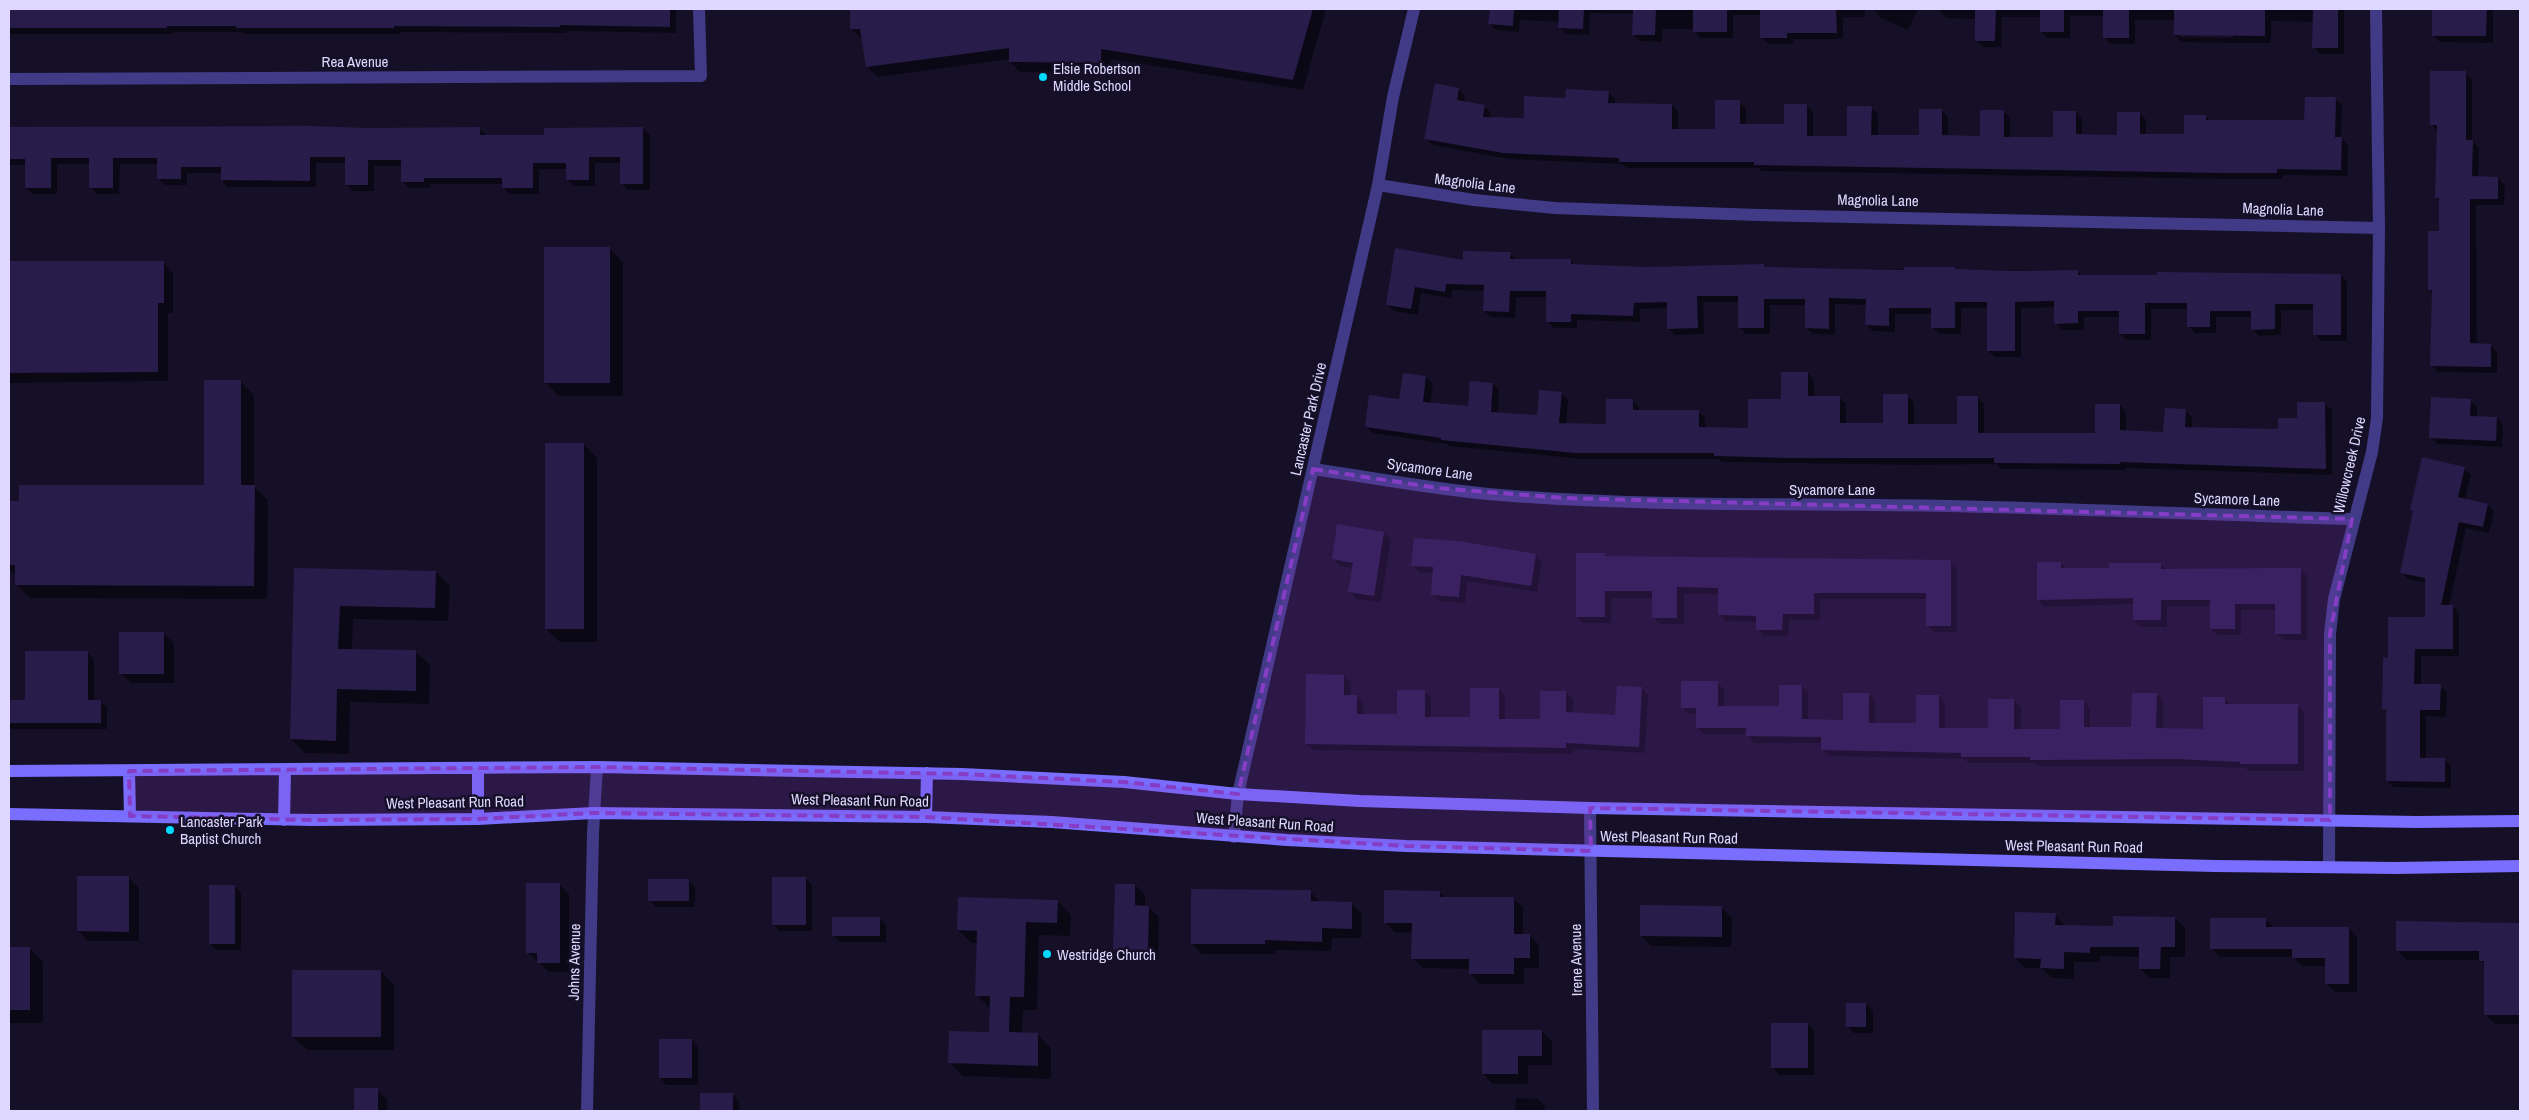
<svg xmlns="http://www.w3.org/2000/svg" width="2529" height="1120" font-family="'Archivo Narrow',sans-serif">
<style>
.shadow{fill:#0007;fill-rule:evenodd}
.building{fill:#271c4a}
.lines{fill:none;stroke-linecap:round;stroke-linejoin:round}
.minor{stroke:#413b87;stroke-width:12}
.tertiary{stroke:#413b87;stroke-width:12}
.secondary{stroke:#796eff;stroke-width:12}
.marked{fill:#853dc5;fill-opacity:0.2;stroke:#853dc5;stroke-width:4;stroke-dasharray:10 6;stroke-linejoin:round}
.poi-dot{fill:#03daff;stroke:#151028;stroke-width:2}
.labels{text-anchor:middle;dominant-baseline:central;stroke-width:5;stroke-linejoin:round;paint-order:stroke}
.street-label{font-size:15px;fill:#ded7ff;stroke:#151028}
.poi-label{font-size:15px;fill:#ded7ff;stroke:#151028;text-anchor:start}
</style>
<rect width="100%" height="100%" fill="#151028"/>
<path class="shadow" d="M9 9H676V33L566 31V33L401 32V34H244L242 32H173V34H9Z
M851 9H1326L1303 90 1111 59 1110 73 1020 72 1010 62V59L878 77 867 67 863 39 851 29Z
M1491 9H1865V17H1843V39H1793V44H1768L1761 37V15H1733V38H1700L1694 29H1662V42L1640 41 1633 34 1634 14 1590 13 1589 35 1566 34 1560 27V22L1520 20 1519 32 1496 30 1490 24Z
M1876 9H1918L1908 30 1881 18 1875 11Z
M1939 9H2344V54H2320L2314 47V22L2271 21V43H2234L2182 42 2175 35V20H2135V44H2111L2104 37V16H2070V38H2047L2041 31V17H2002L2001 47H1983L1976 40V19L1946 18ZM2180 34 2233 35V38L2180 37Z
M2433 9H2493V43L2440 42 2433 35Z
M2465 73 2472 79V141L2479 148 2478 178H2498L2505 185 2504 205H2476L2477 345H2490L2497 352V373L2438 372 2432 365 2433 293 2430 290 2440 232V201L2436 197 2438 131 2431 124Z
M1458 89 1465 96 1464 103 1484 106 1491 113 1490 118 1525 119 1566 99 1608 92 1615 99V104L1672 105 1678 112V130H1716L1739 102 1746 108V125H1785L1806 105 1813 112V138H1848L1871 107 1878 114V136H1921L1941 110 1948 117V137H1981L2003 111 2010 118V138L2054 139 2076 112 2082 119V135L2118 136 2140 113 2146 120V135H2185L2205 116 2210 121H2306L2335 99 2342 105 2341 138 2348 145 2347 176 2283 175V179H2229L1762 171 1759 168H1627L1622 164 1510 159 1432 145 1426 138Z
M479 128 486 135 545 136 643 128 650 135V190H628L622 184V163H595V186H574L567 179V169H539V194H510L504 188V184H430V188H409L403 182V166H374V191H353L346 185V163H316V187H228L222 180V173H187V185H165L158 178V164H120L119 194H97L90 187V164H57V194H33L26 188V165H9V129Z
M609 248 623 262V396H559L545 382Z
M1396 250 1464 261 1510 254 1517 260H1570L1576 266 1645 268 1763 266 1766 268 2077 271 2082 276 2341 275 2347 282V341H2321L2315 334V310H2281V335L2259 336 2252 329V317H2216V333H2195L2189 326V309H2151V340H2127L2120 334V317H2084V330H2062L2055 323V307L2021 308V357H1995L1988 351V308H1961V334H1939L1932 327V314H1895V332L1873 331 1866 325 1867 305 1835 304V335L1813 334 1806 328 1807 305H1770V334H1746L1739 327V302H1703L1704 334 1675 335 1668 328V308L1640 309V322L1577 320V328H1554L1548 322V297H1516L1515 318 1491 317 1484 311 1485 291 1453 290 1451 298 1421 293 1418 315 1394 311 1387 304Z
M9 262H163L173 273V313H168V381L9 383Z
M1808 373 1814 380V397H1839L1846 404V424H1885L1907 396 1914 402V425H1958L1977 397 1984 404V435H2096L2120 405 2126 412V432L2165 433 2185 410 2192 417V428L2280 430 2325 404 2332 410V475L2126 468V470L2001 469 1996 464 1915 465 1722 462 1719 459H1582L1449 446 1447 444 1373 433 1366 427 1400 401 1404 374 1426 377 1433 384 1430 404 1469 407 1493 384 1499 390 1498 413 1538 416 1561 393 1568 400 1566 425H1607L1633 401 1639 407V411H1698L1705 418V429L1749 430 1783 400Z
M241 382 254 395V487L268 500 267 599 30 598 16 584V576L9 569V502L206 487Z
M2470 400 2477 407V418H2497L2503 425 2502 447 2437 444 2431 437Z
M584 444 597 458V642H560L546 629Z
M2464 468 2471 475 2465 500 2488 505 2494 512 2489 533 2466 528 2449 606H2453L2459 613V656H2421V685L2440 686 2447 692 2446 717 2426 716V759L2445 760 2451 766V788L2394 787 2387 781 2388 713 2383 709 2389 659 2426 619V583L2408 579 2401 572 2414 512 2411 510Z
M1384 533 1391 539 1381 602 1356 599 1350 592 1354 568 1340 566 1333 559Z
M1604 554 1607 557 1950 561 1957 568V632H1934L1927 625V599H1820V620H1789L1788 636H1764L1758 629V622L1726 621 1719 614V594H1684V624H1660L1653 618V598H1611V623H1583L1577 617Z
M1536 555 1542 562 1537 592 1467 581 1465 603 1439 601 1432 595 1434 573 1419 572 1413 565Z
M2060 563 2067 570H2110L2160 564 2166 570 2300 569 2307 576V640H2283L2276 633V610H2241V635H2218L2211 628V606H2167V627H2141L2134 620V604L2045 607 2038 600Z
M296 569 436 572 450 586 448 621 353 619 352 650 416 652 430 665 429 704 350 702 349 754 305 753 291 739Z
M163 633 174 643V683H131L120 673Z
M88 653 94 659V702H101L107 708V729H11L9 727V702H26Z
M1344 676 1351 683 1350 696H1357L1363 703V715H1398L1424 691 1431 698V718H1471L1498 689 1505 695V720H1541L1566 692 1573 699V714L1617 716 1642 688 1648 695 1645 753 1573 749V754L1313 750 1306 744Z
M1717 683 1724 689V707H1780L1802 686 1808 693V720L1844 721 1869 694 1875 701V724H1917L1939 696 1945 703V729H1989L2014 700 2021 707V730H2062L2084 701 2090 708V728L2133 729 2156 694 2163 701V730H2204L2225 699 2231 705H2297L2304 712V771H2248L2246 768 2183 766H2037L2035 763H1969L1964 759 1829 756 1822 749V743H1754L1748 734H1704L1697 727V714H1689L1682 708Z
M129 878 139 888V941H88L78 931Z
M805 878 812 885V931H780L773 924Z
M688 880 695 887V907H656L650 901Z
M559 884 569 894V972H549L527 952Z
M1135 885 1145 895V907H1148L1159 917 1158 960H1125L1115 949Z
M235 886 241 893V950H217L210 944Z
M1310 891 1320 903 1352 904 1362 914 1361 938H1332L1331 951 1275 950V954H1202L1192 944Z
M1439 892 1446 898H1513L1523 908V935H1529L1539 945V968H1524V984H1480L1470 973V969L1423 968 1413 958V933L1395 932 1385 922Z
M1058 901 1071 915 1070 936 1039 935 1037 1010H1023L1022 1034 1038 1035 1051 1048V1079L963 1076 950 1063 990 1033V1009L977 995 978 943H972L958 930Z
M1721 907 1732 918 1731 947 1651 946 1641 936Z
M2055 914 2065 926 2114 927 2175 918 2185 928V957H2170V978H2150L2140 968V957L2100 956V962H2074V979L2052 978 2042 968H2025L2015 958Z
M879 918 886 925V942H840L833 935Z
M2266 920 2274 928H2349L2357 937V992H2335L2326 984V966H2302L2293 957H2220L2212 948Z
M2397 923 2520 924V1024H2495L2485 1015V965L2480 960H2406L2397 950Z
M9 948H29L43 961V1023H9Z
M381 971 394 985V1050H307L293 1037Z
M1866 1004 1873 1011V1033H1854L1847 1026Z
M1808 1024 1814 1031V1075H1779L1773 1068Z
M1542 1031 1552 1041V1065H1528V1084H1493L1483 1074Z
M692 1040 698 1047V1085H666L660 1078Z
M356 1090H377L387 1100V1111H356Z
M701 1094H732L739 1101V1111H701Z
M1516 1098 1538 1099 1545 1106 1544 1111H1515Z"/>
<path class="building" d="M9 9H670V27L560 25V27L394 26V28H236V26H167V28H9Z
M850 9H1313L1293 80 1101 49V63L1009 62V48L866 67 860 29H850Z
M1490 9H1514L1513 26 1488 24Z
M1559 9H1584L1583 29 1558 28Z
M1633 9H1656L1655 35H1632Z
M1693 9H1727V32H1693Z
M1760 9H1836L1837 33H1787V38H1760Z
M1975 9H1996L1995 41H1975Z
M2040 9H2064V32H2040Z
M2103 9H2129V38H2103Z
M2174 9H2265V36L2174 35Z
M2313 9H2338V48H2312Z
M2432 9H2487L2486 36H2432Z
M2430 71H2466V140H2473L2472 176 2498 177V199H2470V343L2491 344V367L2430 366 2432 290H2428V231H2439V198H2435L2437 125H2430Z
M1435 83 1459 88 1457 100 1485 105 1483 117 1524 118V96L1565 98 1566 89 1609 91 1608 103 1672 104V129H1715V100H1740V124H1784V104H1807V136H1847V106H1872L1871 135H1919V109H1942V135L1980 136V110H2004V137H2053V111H2076V134L2117 135V112H2140V134H2184V115H2206V120H2304L2305 97H2336L2335 137H2342L2341 170 2277 169V173H2222L1754 165V162H1619V158L1503 153 1424 139Z
M310 126 368 128 480 127V135H544V128L643 127V184H620V157H589V180H566V163H533V188H502V178H424V182H401V160H368V185H345V157H310V181L221 180V167H181V179H157V158H113V188H89V158H51V188H25V159H9V127Z
M544 247H610V383H544Z
M1395 248 1463 260V251L1511 252 1510 259H1571V264L1645 267 1764 264V267L1904 270V267H1955V269L2015 271 2078 270V275H2157V272L2341 274V335H2313V304H2275V329L2251 330V311H2210V327H2187V303H2145V334H2119V311H2078V323L2054 324V301L2015 302V351H1987V302H1955V328H1931V308H1889V326L1865 325 1866 299 1829 298V329L1805 328V299H1764V328H1738V296H1697L1698 328 1667 329V302L1634 303 1633 316 1571 314V322H1546V291H1510L1509 312 1483 311 1484 285 1446 284 1445 292 1415 287 1411 309 1386 305Z
M9 261H164V303H158V372L9 373Z
M1781 372H1808V396H1840V423H1883V394H1908V424H1957V396H1978V433H2095V404H2120V430L2163 432 2165 408 2186 409 2185 427 2278 429V418H2297V402H2325L2326 469 2120 462V464L1994 463V458H1785L1714 456V453H1575L1441 440V438L1365 427 1369 395 1399 399 1403 373 1426 376 1423 402 1468 406 1470 381 1493 383 1491 412 1537 415 1539 390 1562 392 1559 423 1606 424V399H1633V410H1699V427L1748 428V399H1781Z
M204 380H241V485H255L254 586 15 585V565H9V501H19V485H204Z
M2431 397 2471 399 2470 416 2497 417 2496 441 2429 438Z
M545 443H584V629H545Z
M2422 457 2465 467 2458 497 2488 504 2483 527 2459 522 2441 605H2453V649H2415L2414 684H2441L2440 710H2420V758H2445V782L2386 781V710L2382 709 2383 657 2388 658V617H2425V578L2400 573 2413 511 2410 510Z
M1337 524 1384 532 1374 596 1348 592 1353 563 1332 559Z
M1414 538 1458 541 1536 554 1531 586 1461 575 1459 597 1431 595 1433 567 1411 566Z
M1576 553H1605V556L1951 560V626H1926V593H1814V614H1783L1782 630H1756V616L1718 615V588L1677 587V618H1652V591H1605V617H1576Z
M2037 562H2061V568H2109V563H2161V569L2301 568V634H2275V604H2235V629H2210V600H2161V620H2133V598L2037 600Z
M294 568 436 571 435 608 340 606 338 649 416 650V691L337 689 336 741 290 739Z
M119 632H164V674H119Z
M25 651H88V700H101V723H9V700H25Z
M1306 674 1344 675V695H1357V714H1397V690H1425V717H1470V688H1499V719H1540V691H1566V712L1615 715 1617 686 1642 687 1639 747 1566 743V748L1305 744Z
M1681 681H1718V706H1779V685H1802V719L1843 720V693H1869V723H1916V695H1939V728H1988V699H2014V729H2060V700H2084V727H2131L2132 693H2157L2156 728 2203 729V697H2225V704H2298V764H2240V762L2176 759 2030 760V757H1961V753L1821 750V737L1746 736V728H1696V708H1681Z
M77 876H129V932L77 931Z
M772 877H806V925H772Z
M648 879H689V901H648Z
M526 883H560V963H537V953H526Z
M1115 884H1135V905L1149 906 1148 951 1113 950Z
M209 885H235V944H209Z
M1191 889 1311 890V901L1352 902V929L1322 928V942L1265 940V944H1191Z
M1384 890 1440 891V897H1514V934H1530V958H1514V974H1469V959H1411L1412 923H1384Z
M958 897 1058 900 1057 923 1026 922 1024 997H1010L1009 1032 1038 1033V1066L948 1063 949 1031 989 1032 990 996H975L977 931 957 930Z
M1640 905 1722 906V937L1640 936Z
M2015 912 2056 913 2055 925 2113 926V916L2175 917V947H2161L2160 969H2139V947H2090V953L2064 952V969L2040 968 2041 959 2014 958Z
M832 917H880V936H832Z
M2210 918H2266V927H2349V984H2325V958H2292V949H2210Z
M2396 921 2520 923V1015H2484V961H2479V951H2396Z
M9 947H30V1010H9Z
M292 970H381V1037H292Z
M1846 1003H1866V1027H1846Z
M1771 1023H1808V1068H1771Z
M1482 1030H1542V1056H1518V1074H1482Z
M659 1039H692V1078H659Z
M354 1088H378V1111H354Z
M700 1093H733V1111H700Z"/>
<g class="lines">
<path class="minor" d="M9 79 701 76 699 9
M1378 185 1474 200 1555 208 1759 215 2379 228
M1313 469C1375 478 1437 490 1500 495 1650 507 1800 503 1950 506 2084 509 2218 515 2352 519
M1590 808 1593 1111
M2329 866 2330 634 2334 599 2372 452 2377 418 2379 228 2376 9
M587 1111 593 833 597 767"/>
<path class="tertiary" d="M1234 837 1238 794 1378 185 1393 97 1414 9"/>
<path class="secondary" d="M9 771 597 767 962 774 1124 782 1238 794 1360 801 1590 808 2416 822 2520 821
M129 771 130 816
M9 814 312 820 478 819 593 813 926 817 1052 822 1287 840 1406 846 2215 866 2396 868 2520 866
M926 817 927 773
M478 819V768
M284 820 285 771"/>
</g>
<path class="marked" d="M1313 469 1438 488 1563 498 2352 519 2330 634V820L1590 808 1591 851 1406 846 926 817 593 813 478 819 312 820 130 816 129 771 597 767 962 774 1124 782 1238 794Z"/>
<g class="poi-dot">
<circle cx="1043" cy="77" r="5"/>
<circle cx="170" cy="830" r="5"/>
<circle cx="1047" cy="954" r="5"/>
</g>
<g class="labels">
<g class="street-label">
<text x="355" y="61">Rea Avenue</text>
<text transform="translate(1475 183) rotate(7)">Magnolia Lane</text>
<text transform="translate(1878 200) rotate(1)">Magnolia Lane</text>
<text transform="translate(2283 209) rotate(2)">Magnolia Lane</text>
<text transform="translate(1308 419) rotate(-77)">Lancaster Park Drive</text>
<text transform="translate(2349 465) rotate(-77)">Willowcreek Drive</text>
<text transform="translate(1430 469) rotate(8)">Sycamore Lane</text>
<text x="1832" y="489">Sycamore Lane</text>
<text transform="translate(2237 499) rotate(2)">Sycamore Lane</text>
<text transform="translate(860 800) rotate(1)">West Pleasant Run Road</text>
<text transform="translate(455 802) rotate(-1)">West Pleasant Run Road</text>
<text transform="translate(1265 822) rotate(4)">West Pleasant Run Road</text>
<text transform="translate(1669 837) rotate(1)">West Pleasant Run Road</text>
<text transform="translate(2074 846) rotate(1)">West Pleasant Run Road</text>
<text transform="translate(1576 960) rotate(-91)">Irene Avenue</text>
<text transform="translate(574 962) rotate(-89)">Johns Avenue</text>
</g>
<g class="poi-label">
<text x="1053" y="68">Elsie Robertson<tspan x="1053" dy="17">Middle School</tspan></text>
<text x="180" y="821">Lancaster Park<tspan x="180" dy="17">Baptist Church</tspan></text>
<text x="1057" y="954">Westridge Church</text>
</g>
</g>
<rect width="2529" height="1120" fill="none" stroke="#ded7ff" stroke-width="20"/>
</svg>
